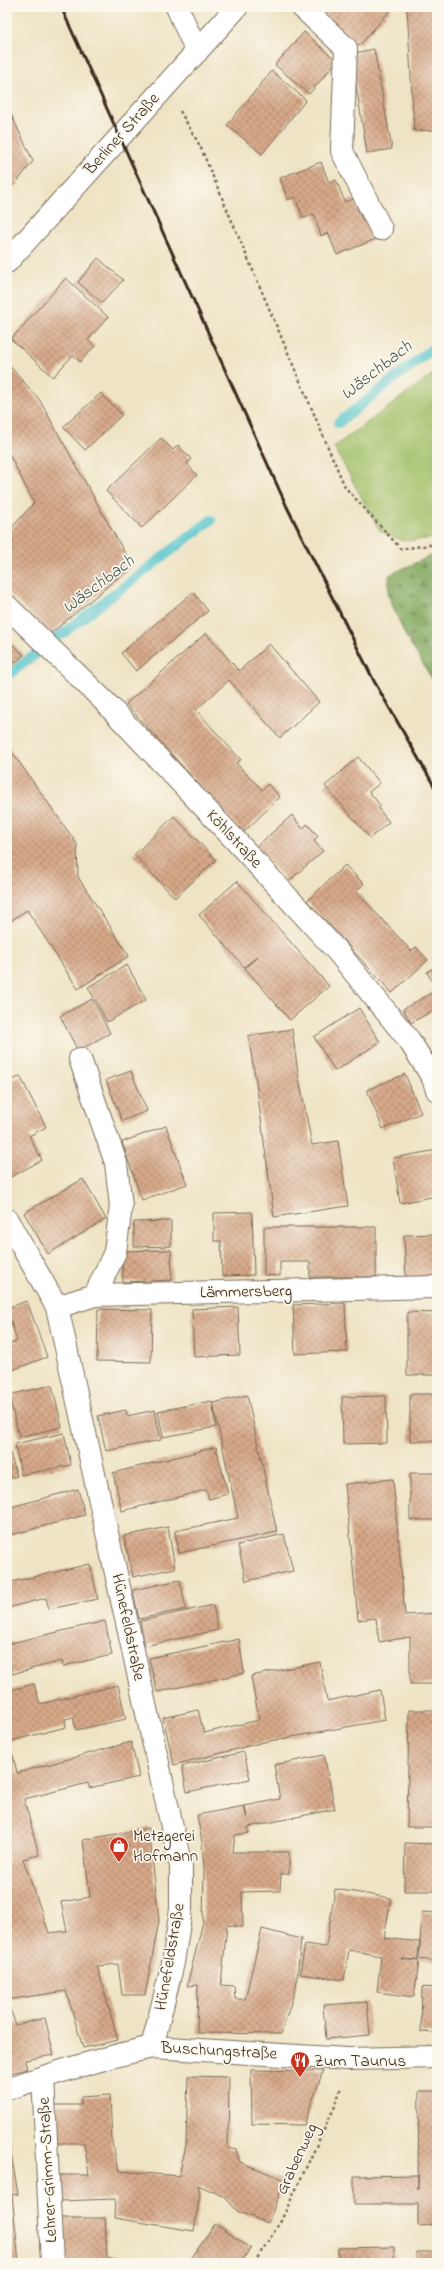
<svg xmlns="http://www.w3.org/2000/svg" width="444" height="2270" font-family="'Indie Flower',sans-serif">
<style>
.grass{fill:#a1c068;stroke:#6e7543}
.forest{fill:url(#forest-firs);stroke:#5e683d}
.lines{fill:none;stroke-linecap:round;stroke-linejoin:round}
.stream{stroke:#58c5cc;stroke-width:10}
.building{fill:url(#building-cross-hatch)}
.minor-casing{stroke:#7a6b58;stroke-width:24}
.path{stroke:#7a6b58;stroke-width:2.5;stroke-dasharray:3 3;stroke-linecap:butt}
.minor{stroke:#fff;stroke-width:22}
.rail{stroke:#3b2a1e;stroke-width:3}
.labels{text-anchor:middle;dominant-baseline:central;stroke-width:3.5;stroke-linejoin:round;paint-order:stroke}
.street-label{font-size:17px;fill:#3b2a1e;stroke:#fbf7ec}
.poi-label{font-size:17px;fill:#3b2a1e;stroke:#fbf7ec;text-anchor:start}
.water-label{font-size:18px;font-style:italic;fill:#445852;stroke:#fbf7ec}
</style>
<defs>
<pattern id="forest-firs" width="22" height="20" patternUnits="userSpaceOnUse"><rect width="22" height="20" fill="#80a65c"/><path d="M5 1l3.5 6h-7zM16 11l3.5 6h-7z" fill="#6a874b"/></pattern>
<pattern id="building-cross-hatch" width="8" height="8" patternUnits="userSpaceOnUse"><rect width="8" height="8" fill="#d7a989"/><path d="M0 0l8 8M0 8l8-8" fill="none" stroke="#b08a6f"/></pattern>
</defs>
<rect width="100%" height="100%" fill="#fbf7ec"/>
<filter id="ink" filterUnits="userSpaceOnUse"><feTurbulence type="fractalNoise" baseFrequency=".025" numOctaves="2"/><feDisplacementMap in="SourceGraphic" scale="8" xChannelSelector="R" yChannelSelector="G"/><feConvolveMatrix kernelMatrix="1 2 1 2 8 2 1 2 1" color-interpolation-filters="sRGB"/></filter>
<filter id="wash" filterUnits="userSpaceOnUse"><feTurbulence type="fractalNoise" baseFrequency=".012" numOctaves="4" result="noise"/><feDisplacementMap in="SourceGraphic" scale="16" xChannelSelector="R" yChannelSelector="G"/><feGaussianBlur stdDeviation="0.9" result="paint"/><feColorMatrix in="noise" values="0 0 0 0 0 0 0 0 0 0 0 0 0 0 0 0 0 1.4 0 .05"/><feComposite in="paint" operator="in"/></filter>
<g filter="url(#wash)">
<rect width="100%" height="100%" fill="#eee3c4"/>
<path class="grass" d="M437 371V538L403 541 380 531 334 447Z"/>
<path class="forest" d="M430 556 437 557V687L405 635 388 595 389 575Z"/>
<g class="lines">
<path class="stream" d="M338 423 437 345
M7 676 211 520"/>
</g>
<g id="blocks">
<path class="building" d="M332 7H391L392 8 359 46 325 15Z
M407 7H436L437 130 414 131Z
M304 32 337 61 309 94 275 65Z
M374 49 392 149 367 153 351 54Z
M272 71 306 100 262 154 227 125Z
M7 106 33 161 17 182 7 191Z
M321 162 329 183 336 180 345 202 354 199 362 220 369 217 378 238 337 255 328 233 321 236 314 214 303 218 295 197 288 200 280 178Z
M98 258 123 280 102 303 78 282Z
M66 278 108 317 88 340 95 346 80 362 73 355 53 377 11 339Z
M7 363 39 399 132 566 50 634 7 591V533L34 503 7 450Z
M101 393 122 415 85 450 63 427Z
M161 438 173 450 178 445 191 459 187 464 197 475 142 528 106 491Z
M193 592 208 611 136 671 121 653Z
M206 633 239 671 269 644 319 702 280 738 229 680 196 710 241 760 236 763 262 790 268 784 280 797 243 833 126 704Z
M7 639 24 655 7 669Z
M7 745 77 844 78 877 129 956 78 989 27 910 7 923Z
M358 757 380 783 369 792 381 806 378 808 389 822 370 838 325 786Z
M292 815 303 829 307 824 318 836 314 841 323 851 288 882 256 847Z
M174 816 216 860 175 898 134 855Z
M345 865 364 884 356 891 411 951 416 947 428 960 392 993 307 901Z
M237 881 329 986 290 1020 245 968 258 956 244 967 199 915Z
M127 965 146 1000 107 1022 88 987Z
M437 966V1008L411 1023 403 1009 437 990 427 972Z
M92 999 110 1033 78 1051 60 1016Z
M359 1008 380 1042 335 1071 314 1037Z
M292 1029 298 1073 312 1145 338 1141 348 1206 274 1217 256 1081 248 1036Z
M437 1050V1066L431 1053Z
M131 1071 147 1111 122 1121 106 1080Z
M405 1074 421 1113 383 1129 367 1090Z
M20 1076 46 1127 29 1136 42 1160 7 1179V1083Z
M166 1126 187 1184 142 1200 122 1142Z
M437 1150V1196L400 1203 393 1158Z
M83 1179 106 1219 48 1254 24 1213Z
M252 1212 254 1275 222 1276 221 1241H214V1213Z
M171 1221V1246L134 1247V1222Z
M264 1227H376V1277H310V1262H280V1276L264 1275Z
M437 1234V1278L406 1280 404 1235Z
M171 1250 172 1280 123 1282 122 1251Z
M27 1301 47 1357 7 1372V1345L17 1341 7 1308Z
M345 1303 347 1352 295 1354 293 1305Z
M238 1307 240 1355 194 1357 192 1309Z
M98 1309 152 1310 151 1362 97 1361Z
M407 1312 437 1313V1375H407Z
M52 1385 62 1427 19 1437 9 1395Z
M410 1394H437V1441H410Z
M247 1395 277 1532 179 1553 175 1531 238 1518 213 1403Z
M386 1396 387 1443 343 1444 342 1397Z
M212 1401 216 1427 163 1437 158 1411Z
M126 1410 127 1416 155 1410 161 1440 106 1451 98 1416Z
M64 1433 71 1465 21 1475 15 1444Z
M7 1443 17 1476 7 1479Z
M216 1447 228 1494 209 1499 206 1490 122 1511 113 1473Z
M410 1473H437V1520H410Z
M393 1479 405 1615 437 1613V1684H410V1637L379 1642 376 1618 358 1620 345 1484Z
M78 1489 85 1515 7 1536V1508Z
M168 1527 175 1568 133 1577 124 1536Z
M284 1534 293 1571 246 1581 238 1545Z
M90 1564 98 1599 49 1609 46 1598 7 1608V1583Z
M180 1580 186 1609 139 1619 133 1590Z
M213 1605 218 1630 145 1646 140 1621Z
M105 1621 112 1655 63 1666 62 1661 12 1674 7 1644Z
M239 1639 244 1673 157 1692 149 1658Z
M320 1662 327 1701 380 1690 385 1720 264 1742 174 1765 163 1718 198 1710 204 1733 259 1720 251 1676Z
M34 1684 40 1704 118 1685 126 1719 76 1730 73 1717 65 1719 66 1727 7 1742V1691Z
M409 1710H437V1827H407Z
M131 1742 139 1777 89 1788 88 1783 24 1799 39 1855 23 1859 49 1933 67 1931 61 1902 90 1897 83 1840 149 1828 159 1921 145 1995H122L118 1964 97 1966 118 2040 83 2048 66 1991 7 2000V1756L13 1755 17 1773Z
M244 1752 250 1779 187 1792 182 1766Z
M324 1755 335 1809 248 1827 249 1833 235 1835 233 1852H289V1874H281L280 1891 242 1892 243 1927 227 1925 221 1985 234 1986 235 1999H245L262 1929 301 1939 296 1987 281 2034 197 2033 198 1985 187 1986 203 1922 204 1868 202 1842 197 1815 244 1806 247 1819 245 1806 280 1799 274 1765Z
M405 1843 437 1844V1891H404Z
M335 1889 391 1898 384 1938 420 1942 417 1960 401 1959 419 1961 414 1997 377 1992 381 1956 349 1950 344 1980 300 1974 305 1944 326 1947Z
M422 1912 437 1913V1961L419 1959Z
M422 1987 437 1988V2033L421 2032Z
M7 2001 16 2025 45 2018 54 2055 25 2060 27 2069 7 2074Z
M367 2002 370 2035 326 2039 323 2005Z
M251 2070 323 2071 304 2125 252 2124Z
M188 2076 229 2077 228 2148 236 2150 240 2162 285 2180 268 2223 237 2211 225 2197 198 2185 200 2194 194 2231 114 2218 115 2199 59 2201 58 2175H89L84 2143H51V2105H81V2097L110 2095 112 2143 119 2171 179 2176 186 2145Z
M419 2091H437V2225L418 2226V2204H354V2176L418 2175V2189Z
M7 2130 18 2194 12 2195 19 2263H7Z
M59 2218H105L107 2258 130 2263H59Z
M215 2224 251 2248 240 2263H188Z
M394 2247V2263H338V2248Z
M416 2252H437V2263H416Z"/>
</g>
</g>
<g filter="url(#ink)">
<use href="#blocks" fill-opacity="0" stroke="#7a6b58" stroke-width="1"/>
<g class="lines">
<defs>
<path id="minor" d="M177 7 197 52
M302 7 346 48 342 151 381 229
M7 262 237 7
M7 606 104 701 236 841 337 951 409 1040 433 1078 437 1090
M80 1059 116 1163 121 1206 115 1252 95 1295
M7 1220 57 1307 181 1867V1909L173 1963 152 2047
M57 1307 95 1295 437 1287
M43 2077 52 2263
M7 2089C54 2073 103 2058 152 2047L348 2059 437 2057"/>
</defs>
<use href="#minor" class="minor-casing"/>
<path class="path" d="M180 111 200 146 345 487 401 549 437 544
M254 2263 281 2221 336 2104 341 2087"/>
<use href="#minor" class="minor"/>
<path class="rail" d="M61 7 287 507 374 681 437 791"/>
</g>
</g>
<defs>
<symbol id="shop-pin" viewBox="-11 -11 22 30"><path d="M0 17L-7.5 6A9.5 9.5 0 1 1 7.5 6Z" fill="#c8321e" stroke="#fbf7ec"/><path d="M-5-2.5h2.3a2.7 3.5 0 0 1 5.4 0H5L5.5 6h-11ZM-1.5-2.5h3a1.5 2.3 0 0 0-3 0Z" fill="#fff"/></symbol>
<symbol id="restaurant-pin" viewBox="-11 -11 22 30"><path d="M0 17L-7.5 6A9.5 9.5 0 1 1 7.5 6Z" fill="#c8321e" stroke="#fbf7ec"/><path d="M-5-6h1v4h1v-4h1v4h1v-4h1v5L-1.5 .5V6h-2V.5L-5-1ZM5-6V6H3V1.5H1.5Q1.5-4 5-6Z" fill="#fff"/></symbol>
</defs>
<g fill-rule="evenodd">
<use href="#shop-pin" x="108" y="1835" width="22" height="30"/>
<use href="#restaurant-pin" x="289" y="2050" width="22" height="30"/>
</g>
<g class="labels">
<g class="street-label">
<text transform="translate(122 134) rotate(-48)">Berliner Straße</text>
<text transform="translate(234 839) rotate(47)">Köhlstraße</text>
<text transform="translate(246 1292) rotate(-1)">Lämmersberg</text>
<text transform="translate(128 1627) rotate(78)">Hünefeldstraße</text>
<text transform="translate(170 1957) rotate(-80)">Hünefeldstraße</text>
<text transform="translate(219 2051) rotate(3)">Buschungstraße</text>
<text transform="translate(297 2159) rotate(-65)">Grabenweg</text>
<text transform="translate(48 2170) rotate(-93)">Lehrer-Grimm-Straße</text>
</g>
<g class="poi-label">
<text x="133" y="1836">Metzgerei<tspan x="133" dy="20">Hofmann</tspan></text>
<text x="314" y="2061">Zum Taunus</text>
</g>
<g class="water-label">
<text transform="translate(377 371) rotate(-38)">Wäschbach</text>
<text transform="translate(99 585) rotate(-37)">Wäschbach</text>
</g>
</g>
<rect width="444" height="2270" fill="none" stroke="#fbf7ec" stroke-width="24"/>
</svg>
